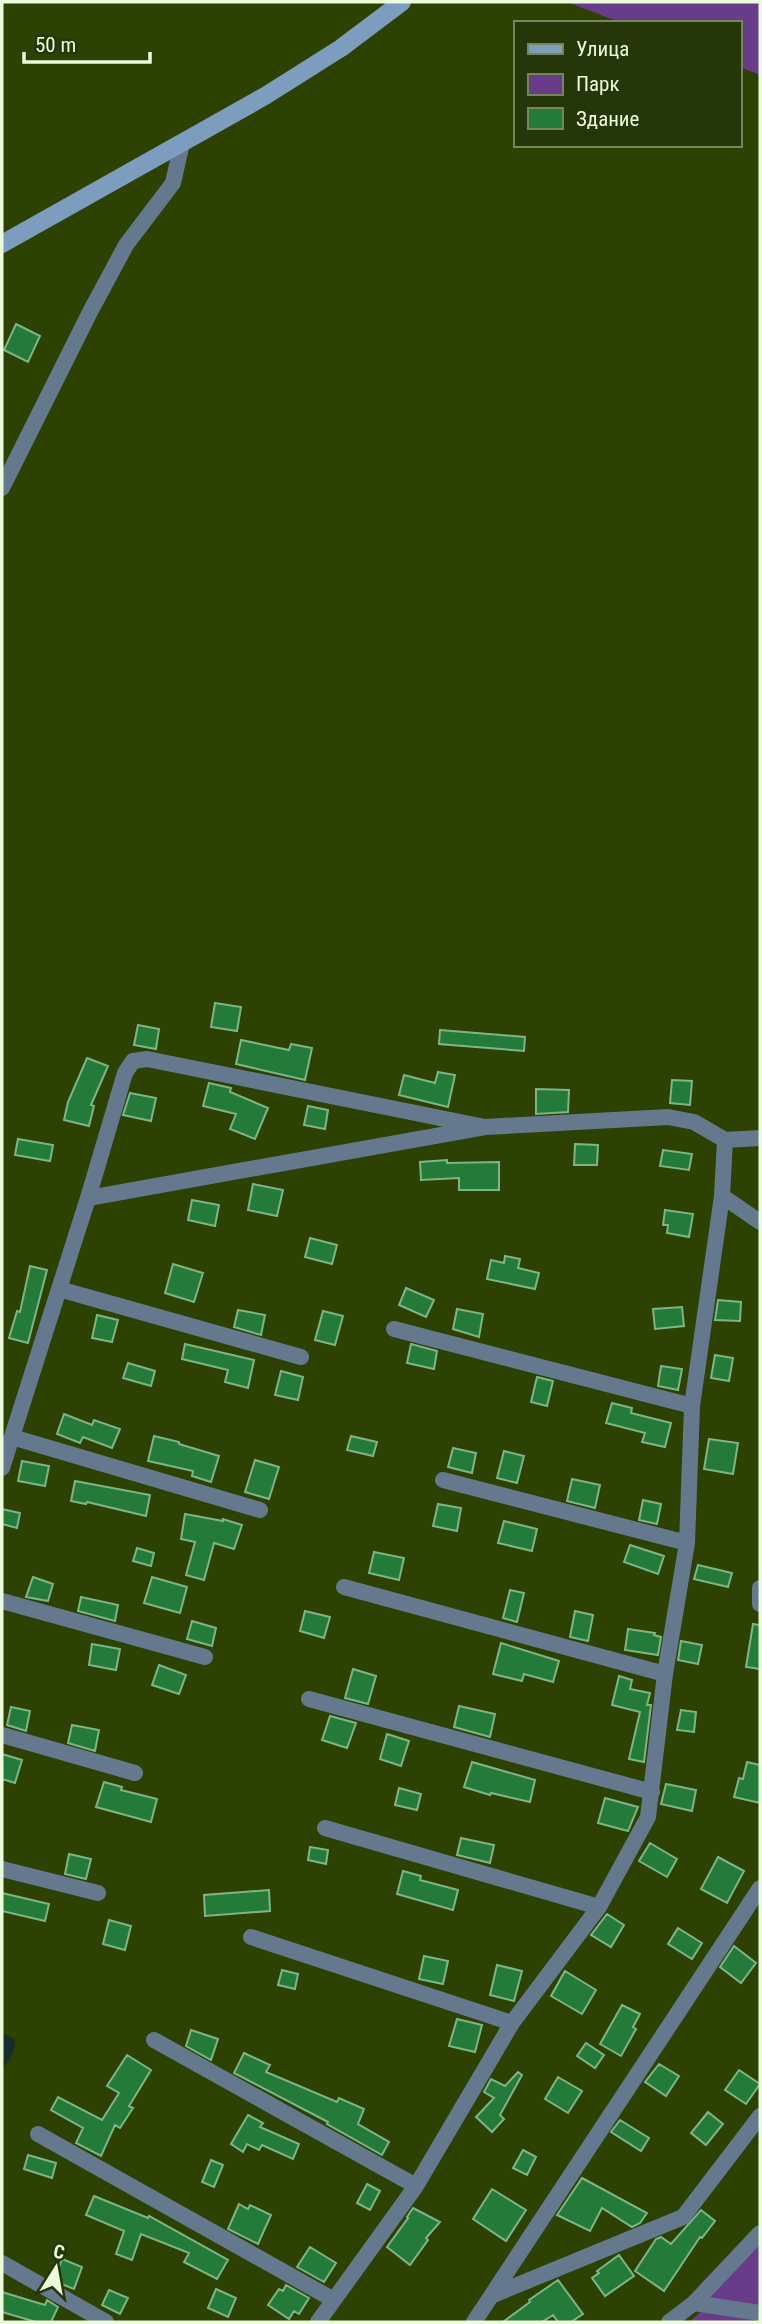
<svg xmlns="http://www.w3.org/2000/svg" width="762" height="2324" font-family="'Roboto Condensed',sans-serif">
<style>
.green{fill:#683c89}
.water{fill:#142e2b}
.building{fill:#247b39;stroke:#7fb586;stroke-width:2}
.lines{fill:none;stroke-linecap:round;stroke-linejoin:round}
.street{stroke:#65798e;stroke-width:16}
.secondary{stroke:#7c9dbd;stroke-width:18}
</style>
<rect width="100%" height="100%" fill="#2c4102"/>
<path class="green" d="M567 2H760V75L739 67V23H622Z
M760 2233V2320L694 2304Z
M704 2309 760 2322H689Z"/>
<path class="water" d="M2 2033 14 2039 15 2046 10 2058 2 2070Z"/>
<path class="building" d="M16 324 40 336 28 362 4 350Z
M215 1003 241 1007 237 1031 211 1027Z
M138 1025 159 1029 156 1049 134 1045Z
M440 1030 525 1037 524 1051 439 1044Z
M241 1040 289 1050 291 1044 312 1048 305 1080 236 1064Z
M87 1058 108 1066 91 1105 94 1106 89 1126 64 1120 68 1102Z
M438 1072 455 1075 448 1107 399 1095 404 1075 435 1083Z
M672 1080 692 1081 690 1105 670 1103Z
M209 1083 231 1088 230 1092 268 1108 255 1139 230 1129 236 1114 203 1106Z
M536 1089 569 1090 568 1112 536 1114Z
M130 1093 156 1098 151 1121 123 1115Z
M308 1106 328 1110 325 1129 304 1125Z
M18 1139 53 1145 50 1161 15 1155Z
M575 1144 598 1145 597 1165H574Z
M663 1150 692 1154 689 1170 660 1166Z
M447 1160V1163L499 1162V1190H459V1178L421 1180 420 1162Z
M253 1184 283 1190 277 1216 248 1210Z
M192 1200 219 1205 215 1226 188 1220Z
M665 1210 693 1214 689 1237 667 1233 668 1225H663Z
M310 1238 337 1245 332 1264 305 1257Z
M505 1256 520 1259 518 1268 539 1273 535 1289 487 1279 491 1260 504 1263Z
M173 1264 203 1273 194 1302 165 1293Z
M30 1266 47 1270 28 1343 9 1338 17 1311 20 1312Z
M406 1288 434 1300 426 1317 399 1305Z
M718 1300 741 1302 740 1321 715 1320Z
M682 1307 684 1326 655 1329 653 1309Z
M457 1309 483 1314 479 1337 453 1329Z
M238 1310 265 1315 261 1335 234 1327Z
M323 1311 343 1316 335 1345 315 1340Z
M97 1315 118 1320 112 1342 92 1338Z
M185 1344 254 1360 248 1388 225 1382 228 1370 182 1359Z
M411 1344 437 1351 434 1369 407 1363Z
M715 1355 733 1358 729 1381 711 1378Z
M128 1363 155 1371 151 1386 123 1378Z
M661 1366 682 1369 678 1390 658 1386Z
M281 1371 303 1377 298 1400 275 1395Z
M537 1377 553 1381 547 1406 531 1402Z
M612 1403 632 1408 631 1413 671 1423 665 1447 642 1442 645 1433 606 1423Z
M64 1414 92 1425 94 1420 120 1429 112 1448 83 1437 80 1443 57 1434Z
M154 1436 179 1442V1444L219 1456 211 1482 192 1476 193 1471 148 1461Z
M351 1436 377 1442 373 1456 347 1450Z
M709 1439 738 1443 733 1474 704 1469Z
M453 1448 476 1453 472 1473 448 1467Z
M504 1451 524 1456 517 1483 497 1478Z
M255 1460 279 1467 269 1499 245 1492Z
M22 1461 49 1466 45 1486 18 1481Z
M572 1479 600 1485 595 1508 567 1501Z
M75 1481 150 1495 146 1516 87 1502 86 1504 71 1501Z
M643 1500 661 1504 657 1524 639 1520Z
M438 1504 461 1508 457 1531 433 1526Z
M2 1509 20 1513 17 1528 2 1524Z
M185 1514 223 1521V1519L242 1525 234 1549 214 1543 204 1580 186 1575 195 1542 181 1539Z
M504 1521 537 1529 532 1551 498 1543Z
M630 1545 664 1556 658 1574 624 1562Z
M137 1548 154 1553 151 1566 133 1561Z
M374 1552 404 1558 399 1580 369 1573Z
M698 1565 732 1573 728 1587 694 1579Z
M33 1577 53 1584 48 1601 26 1597Z
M152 1577 187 1587 180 1613 144 1603Z
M510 1590 524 1593 517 1622 503 1618Z
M81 1597 118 1605 115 1621 78 1611Z
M305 1611 330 1617 324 1638 300 1631Z
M575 1611 593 1615 588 1641 570 1637Z
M192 1621 216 1628 212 1646 187 1639Z
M753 1624 760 1625V1669L746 1667Z
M628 1629 655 1633 654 1635 661 1637 658 1655 625 1650Z
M681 1641 702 1645 698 1664 678 1660Z
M501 1643 559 1661 553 1682 524 1674 522 1681 493 1674Z
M92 1644 120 1649 116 1670 89 1665Z
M159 1665 186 1675 179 1694 152 1685Z
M353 1669 376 1676 368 1704 345 1698Z
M619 1676 632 1680 630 1689 650 1693 647 1705H651L644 1762 629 1759 640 1712 612 1705Z
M459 1706 495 1714 490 1737 454 1727Z
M11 1707 30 1711 26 1731 7 1725Z
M681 1710 696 1712 694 1732 677 1730Z
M330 1716 356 1723 347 1748 322 1740Z
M72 1725 99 1730 95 1751 68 1743Z
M387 1734 409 1741 401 1766 380 1759Z
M2 1754 22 1760 15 1783 2 1779Z
M472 1762 535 1780 530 1802 491 1793 490 1795 464 1787Z
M747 1762 760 1765V1803L734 1797 739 1778 743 1779Z
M104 1782 122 1787 121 1790 157 1799 151 1822 96 1807Z
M666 1784 696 1790 692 1811 661 1804Z
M399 1788 421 1794 417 1810 395 1805Z
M605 1798 638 1807 628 1831 598 1823Z
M461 1838 494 1845 490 1863 457 1855Z
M650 1843 677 1859 667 1877 639 1861Z
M310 1847 328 1850 326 1864 308 1860Z
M69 1854 91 1859 86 1879 65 1874Z
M718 1857 744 1871 727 1903 701 1889Z
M403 1871 421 1876 420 1880 458 1890 453 1910 397 1894Z
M269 1890 270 1911 205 1916 204 1895Z
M2 1893 49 1904 45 1921 2 1911Z
M607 1914 624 1925 611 1947 591 1935Z
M109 1920 131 1926 125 1950 103 1944Z
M678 1928 702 1943 692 1959 668 1944Z
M734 1946 756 1963 741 1983 720 1967Z
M424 1956 448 1961 443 1984 419 1979Z
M497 1965 522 1971 514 2001 490 1995Z
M282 1970 298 1974 295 1989 278 1985Z
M565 1971 596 1990 582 2014 551 1996Z
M622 2005 640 2014 633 2027 636 2029 621 2056 600 2044Z
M457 2019 482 2025 475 2052 449 2046Z
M191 2030 218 2039 211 2060 186 2046Z
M586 2043 604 2055 595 2068 577 2056Z
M244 2053 270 2065 266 2072 337 2102 339 2098 364 2109 358 2124 389 2142 382 2155 327 2124 328 2122 234 2073Z
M127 2055 151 2070 129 2106 133 2108 120 2128 115 2125 101 2156 76 2143 83 2128 51 2110 58 2097 102 2120 119 2093 107 2086Z
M659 2064 679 2076 666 2096 645 2082Z
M739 2070 760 2084 746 2104 725 2090Z
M518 2072 522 2075 500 2115 504 2119 492 2132 476 2117 494 2098 484 2092 491 2079 505 2086Z
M558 2077 582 2091 568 2113 545 2099Z
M708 2112 723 2124 706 2145 691 2133Z
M248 2115 263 2123 260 2127 299 2144 293 2159 262 2145 259 2150 247 2144 243 2152 231 2144Z
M620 2120 649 2138 641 2151 611 2132Z
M523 2150 536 2157 527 2175 513 2168Z
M28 2155 56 2163 52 2178 24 2169Z
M211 2160 223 2165 214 2187 202 2182Z
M582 2178 647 2213 640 2223 632 2227 602 2208 590 2231 557 2215Z
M367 2184 380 2191 370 2210 357 2203Z
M492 2189 526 2210 506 2241 473 2219Z
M94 2196 148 2218 149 2216 228 2260 217 2279 184 2262 189 2253 141 2234 132 2260 116 2254 124 2231 86 2215Z
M239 2204 248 2209 250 2205 271 2215 258 2244 228 2229Z
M413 2208 440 2222 426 2238 428 2240 410 2265 387 2247 408 2218 407 2217Z
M701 2210 715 2221 702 2238 700 2237 664 2291 635 2271 656 2239 661 2237 671 2244Z
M310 2247 336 2263 324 2282 297 2267Z
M619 2255 634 2276 605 2296 592 2278 599 2273 597 2271Z
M62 2259 82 2267 74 2289 54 2281Z
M558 2280 583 2314 571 2322H558L553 2315 542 2322H503L530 2302 529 2300Z
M286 2285 309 2298 299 2314 294 2311 289 2319 268 2305 279 2289 283 2291Z
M216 2289 236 2298 228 2317 208 2308Z
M109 2290 128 2298 120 2314 102 2305Z
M2 2292 45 2305 47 2300 58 2307 51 2322H36L2 2312Z"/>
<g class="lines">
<path class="street" d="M2 488 90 312 126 245 173 183 182 143
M722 1196 760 1222
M88 1198 485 1127 668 1117 694 1122 725 1140 760 1138
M59 1289 301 1357
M394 1329 692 1406
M12 1437 260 1510
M2 1468 88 1198 125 1073 133 1061 147 1059 485 1127
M443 1480 687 1543
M344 1587 665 1674
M760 1588V1604
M2 1601 205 1657
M309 1699 652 1792
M2 1735 135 1773
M325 1828 599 1907
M2 1869 98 1893
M251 1937 512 2023
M154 2040 416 2186
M38 2134 334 2300
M2 2263 106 2322
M493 2295 683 2217 760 2116
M694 2303 760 2313
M318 2322 416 2186 512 2023 599 1907 648 1817 665 1674 687 1543 692 1406 722 1196 725 1140
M474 2322 760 1888
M669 2322 694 2303 760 2233"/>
<path class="secondary" d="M2 244 265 96 341 48 402 2"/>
</g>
<rect width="762" height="2324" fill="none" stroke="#ecfbdb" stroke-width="7"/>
<rect x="514" y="21" width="228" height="126" fill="#253608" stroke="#75855c" stroke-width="2"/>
<rect x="528" y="44" width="35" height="10" fill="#7c9dbd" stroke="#75855c" stroke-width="2"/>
<text x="576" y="56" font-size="21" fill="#ecfbdb">Улица</text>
<rect x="528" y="74" width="35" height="21" fill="#683c89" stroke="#75855c" stroke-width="2"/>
<text x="576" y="91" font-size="21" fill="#ecfbdb">Парк</text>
<rect x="528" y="108" width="35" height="21" fill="#247b39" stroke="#75855c" stroke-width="2"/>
<text x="576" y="126" font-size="21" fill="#ecfbdb">Здание</text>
<g transform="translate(56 2268) rotate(11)" stroke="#253608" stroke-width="5" paint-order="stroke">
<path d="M0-5L12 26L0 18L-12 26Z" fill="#ecfbdb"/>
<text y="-10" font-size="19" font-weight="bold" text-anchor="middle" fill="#ecfbdb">С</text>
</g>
<path d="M24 52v10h126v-10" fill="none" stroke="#ecfbdb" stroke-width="3.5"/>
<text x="35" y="52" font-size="21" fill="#ecfbdb" stroke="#253608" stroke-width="5" paint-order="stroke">50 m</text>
</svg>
